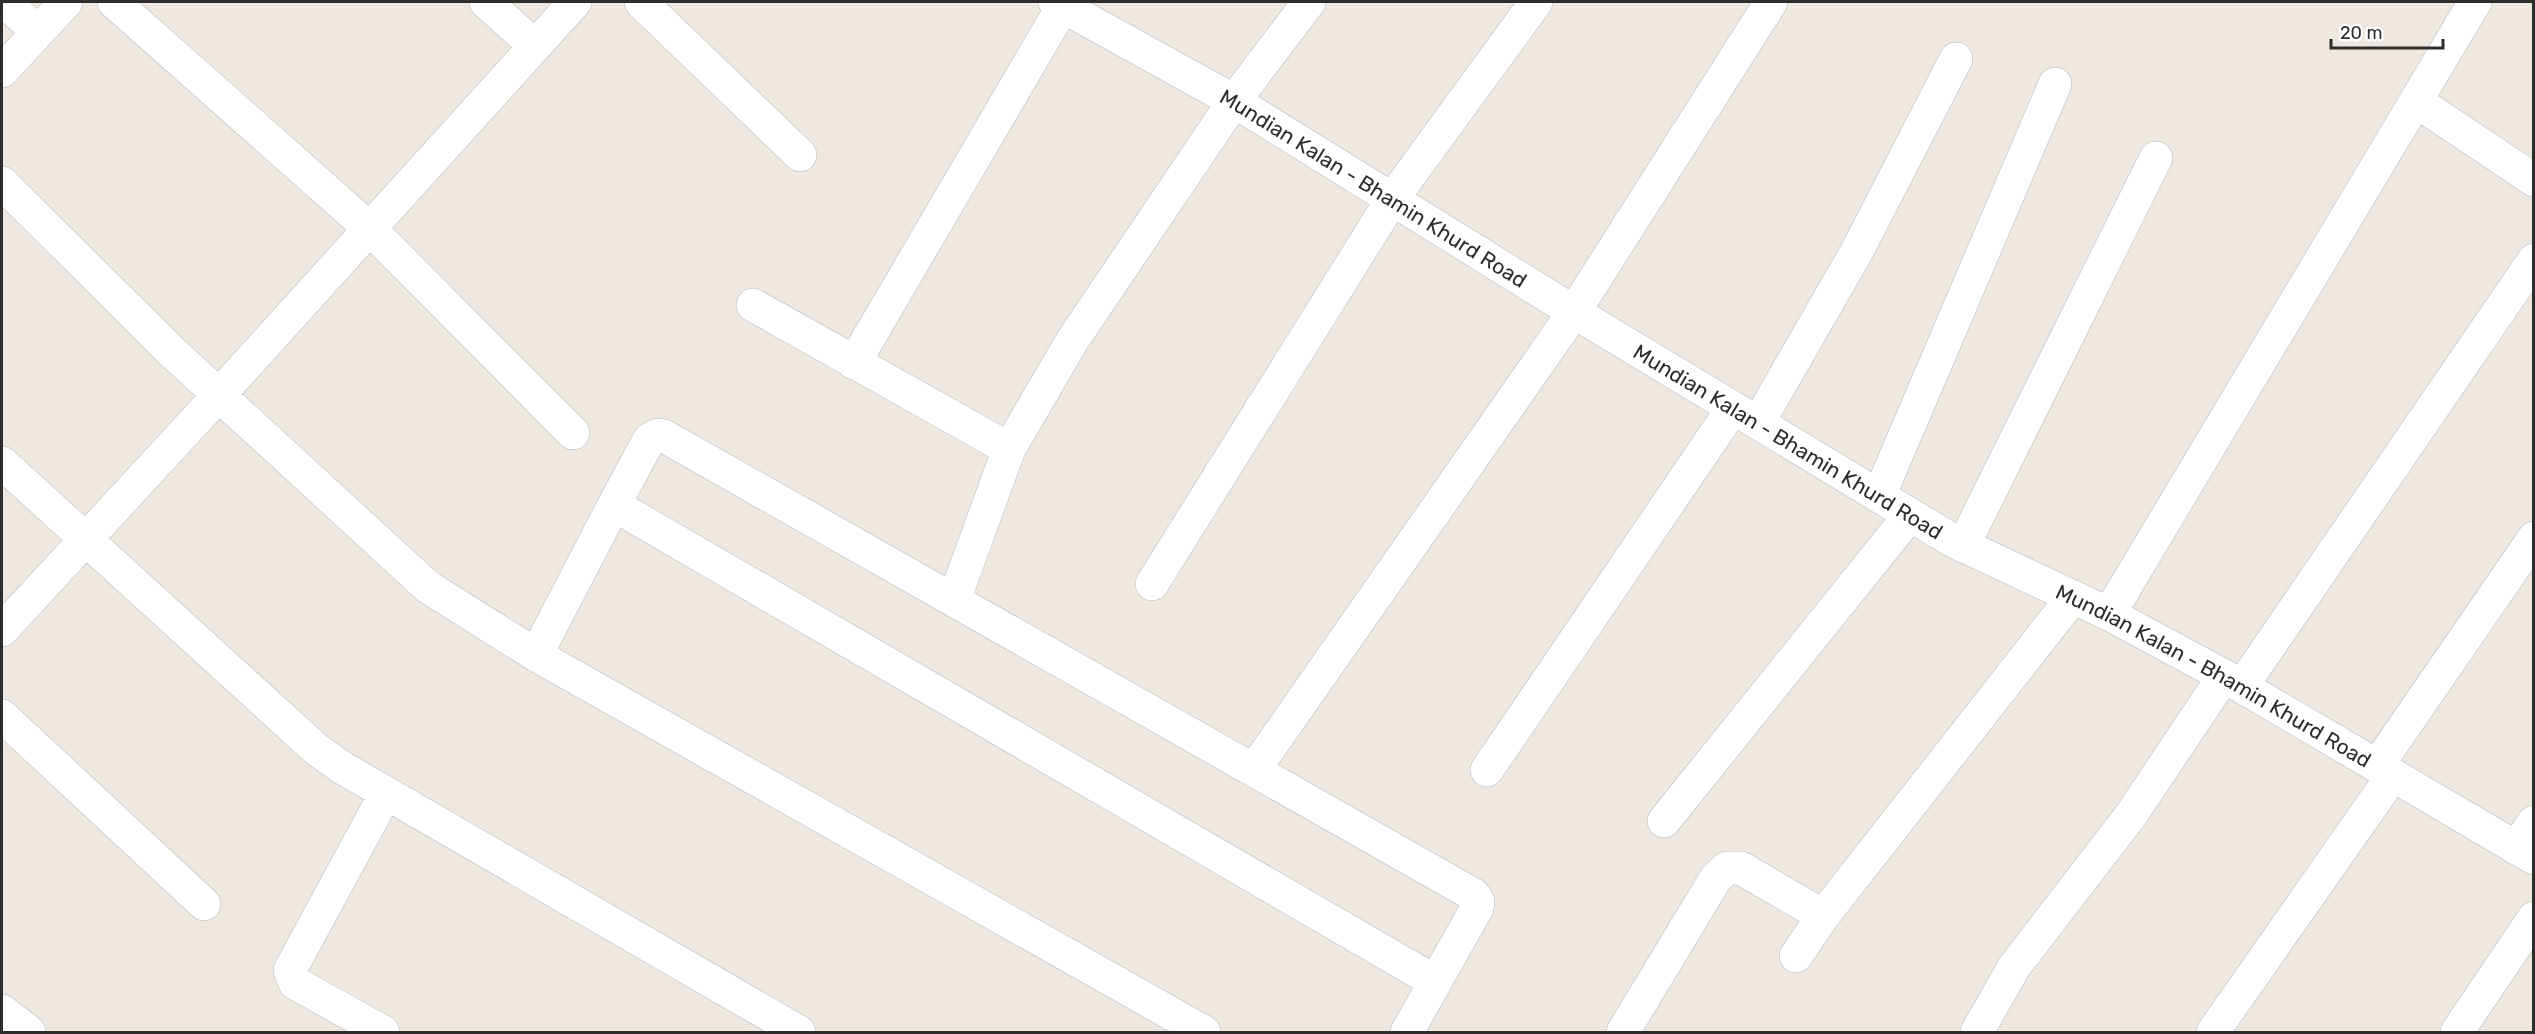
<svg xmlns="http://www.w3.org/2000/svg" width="2535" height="1034" font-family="Rubik,sans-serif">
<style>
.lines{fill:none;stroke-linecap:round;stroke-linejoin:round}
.minor-casing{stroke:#b4b7c0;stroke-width:34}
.tertiary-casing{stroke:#b4b7c0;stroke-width:34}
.minor{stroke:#fff;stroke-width:33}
.tertiary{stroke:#fff;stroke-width:33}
.labels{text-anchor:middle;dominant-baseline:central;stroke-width:4.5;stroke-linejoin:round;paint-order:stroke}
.street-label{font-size:21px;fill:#2d2d2d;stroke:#fff}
</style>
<rect width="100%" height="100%" fill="#eee8e1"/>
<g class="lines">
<defs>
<path id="minor" d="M5 2 38 32
M114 2 370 229 573 433
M486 2 535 46
M641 2 800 155
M2 71 66 2
M2416 101 2534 180
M2 183 171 351 428 587 536 655 1204 1032
M753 305 1009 449
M854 363 1063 6
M1758 423 1857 251 1956 59
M2 463 315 748 341 767 799 1032
M1879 496 2055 84
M614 505 649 440 658 435 664 436 1474 895 1478 902 1477 908 1407 1032
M1963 546 2156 158
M1152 584 1393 198 1536 2
M954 600 1009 449 1072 341 1234 101 1309 2
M2109 614 2475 2
M2 630 219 395 575 2
M536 655 614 505 1434 981
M2242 686 2534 260
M2 716 204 904
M2377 766 2534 538
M1254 770 1574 312 1771 2
M1487 770 1733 408
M1664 821 1910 515
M2516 848 2534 822
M1796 956 1823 916 2073 597
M2 1011 29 1032
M383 1032 295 983 290 970 386 793
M1623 1032 1716 878 1727 868H1741L1823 916
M1977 1032 2014 967 2131 815 2224 676
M2213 1032 2393 775
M2457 1032 2534 918"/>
<g id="tertiary">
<path id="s1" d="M1055 2 1234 101 1574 312 1952 540 2109 614 2224 676 2534 858"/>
</g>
</defs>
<use href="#minor" class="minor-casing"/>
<use href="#tertiary" class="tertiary-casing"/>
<use href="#minor" class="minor"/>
<use href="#tertiary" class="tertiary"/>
</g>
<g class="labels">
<g class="street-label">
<text stroke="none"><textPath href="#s1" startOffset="369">Mundian Kalan - Bhamin Khurd Road</textPath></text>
<text stroke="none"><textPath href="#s1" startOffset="855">Mundian Kalan - Bhamin Khurd Road</textPath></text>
<text stroke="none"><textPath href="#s1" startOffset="1341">Mundian Kalan - Bhamin Khurd Road</textPath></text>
</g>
</g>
<rect width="2535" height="1034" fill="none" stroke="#2d2d2d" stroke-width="6"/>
<path d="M2331 39v9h112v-9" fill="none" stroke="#2d2d2d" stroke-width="3"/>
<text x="2340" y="39" font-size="18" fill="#2d2d2d" stroke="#ffffff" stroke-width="4.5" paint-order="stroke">20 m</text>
</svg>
